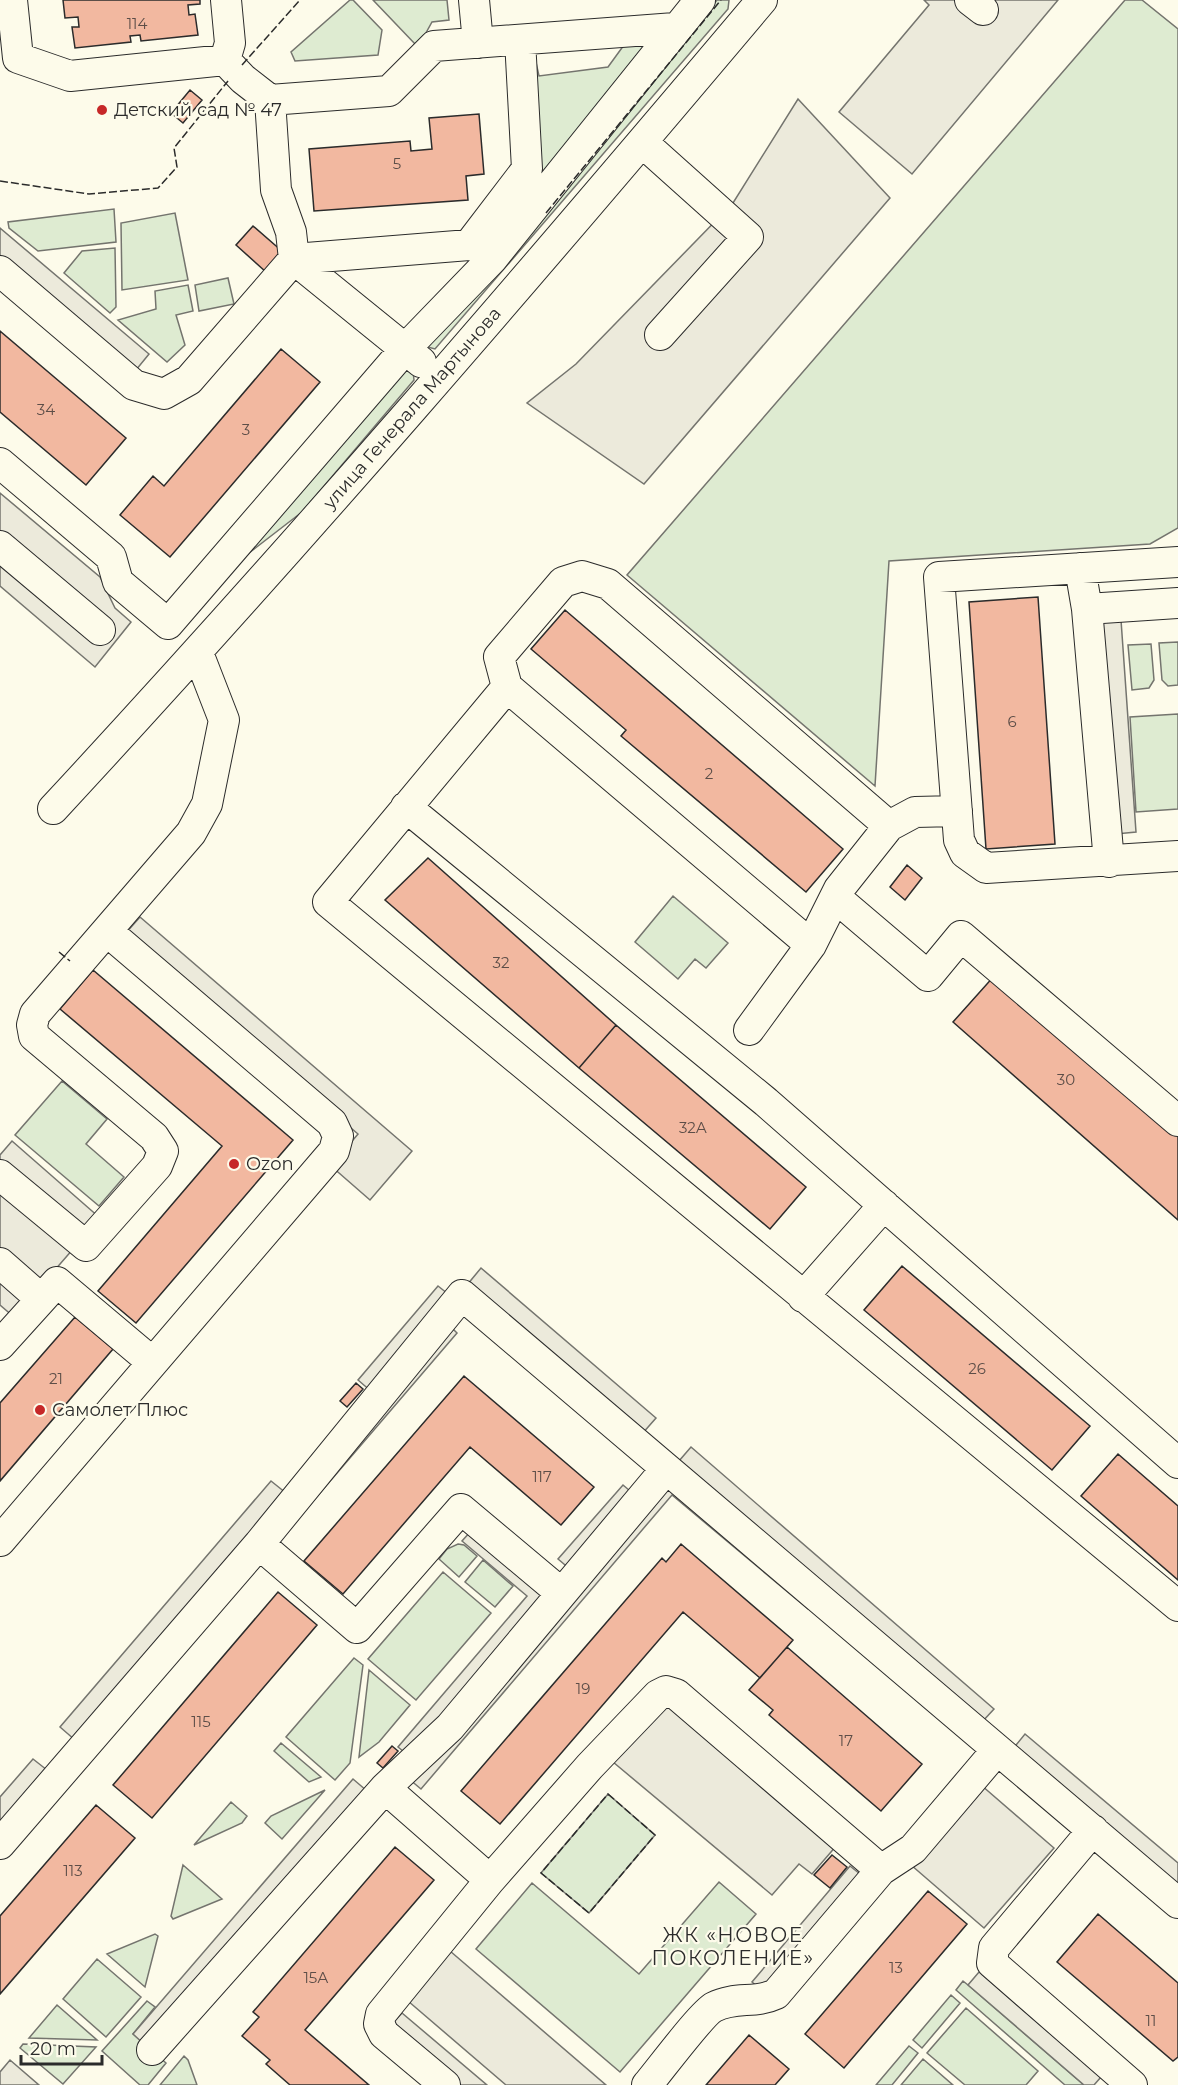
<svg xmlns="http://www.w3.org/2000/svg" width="1178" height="2085" font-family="Montserrat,sans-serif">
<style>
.green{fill:#deebd1;stroke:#74746e;stroke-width:1.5}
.parking{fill:#eceadb;stroke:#74746e;stroke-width:1.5}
.building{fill:#f2b8a0;stroke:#2b2b2b;stroke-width:1.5}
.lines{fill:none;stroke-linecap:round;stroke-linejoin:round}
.minor-casing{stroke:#2b2b2b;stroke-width:32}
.minor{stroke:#fdfbea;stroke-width:30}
.fence{stroke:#2b2b2b;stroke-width:1.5;stroke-dasharray:8 3;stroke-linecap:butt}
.poi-dot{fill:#c62828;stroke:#fdfbea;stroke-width:2}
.labels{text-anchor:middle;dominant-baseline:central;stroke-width:4.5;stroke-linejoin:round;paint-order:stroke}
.number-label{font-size:15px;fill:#5d4e48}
.poi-label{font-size:18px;fill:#2b2b2b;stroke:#fdfbea;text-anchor:start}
.street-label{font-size:18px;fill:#2b2b2b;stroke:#fdfbea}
.neighbourhood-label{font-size:20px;letter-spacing:1.5px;fill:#2b2b2b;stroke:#fdfbea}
</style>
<rect width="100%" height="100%" fill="#fdfbea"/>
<path class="green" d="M350 0H353L382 30 378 55 295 61 291 52Z
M373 0H447L449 20 432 22 422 40 416 45Z
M717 0H729L728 9 435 349 424 346Z
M1125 0H1142L1178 29V528L1150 544 889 561 875 786 627 575Z
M651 40 541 174 531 58H535L539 76 608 67 624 45Z
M114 209 116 242 38 251 9 228 8 222Z
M175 213 188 280 122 290 121 223Z
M115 248 116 307 110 313 64 273 82 251Z
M228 278 234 304 199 311 195 285Z
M188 285 193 311 176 315 185 345 167 362 118 320 156 309 155 291Z
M407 364 413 371 414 380 302 512 236 563Z
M1178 642V685L1168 686 1162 680 1159 643Z
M1151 644 1154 680 1149 688 1132 690 1128 645Z
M1178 714V809L1136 812 1130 717Z
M673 896 728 943 706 968 695 959 678 979 635 942Z
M62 1081 107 1119 86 1144 124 1177 99 1206 15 1135Z
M458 1544 464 1545 477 1556 459 1577 439 1559 447 1549Z
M483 1560 513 1586 495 1607 465 1582Z
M443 1572 491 1613 416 1700 368 1659Z
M354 1658 363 1665 350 1763 335 1780 286 1737Z
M369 1670 410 1705 379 1742 359 1757Z
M281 1743 321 1777 309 1782 274 1751Z
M325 1790 282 1839 265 1823 271 1816Z
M608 1794 655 1835 589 1913 541 1873Z
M231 1802 247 1816 242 1823 194 1845Z
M183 1865 222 1899 173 1919 171 1916Z
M719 1882 756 1914 620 2072 476 1949 532 1883 639 1974Z
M155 1934 158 1936 145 1987 107 1954Z
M97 1959 141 1997 106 2037 63 1999Z
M963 1981 968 1985 1084 2085H1065L956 1990Z
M951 1995 960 2003 922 2048 913 2040Z
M147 2001 155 2007 133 2034 166 2063 148 2085H140L102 2051Z
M57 2005 97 2040 29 2038Z
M966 2008 1038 2071 1026 2085H965L927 2053Z
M23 2044 96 2047 63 2084 20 2048Z
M909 2046 918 2053 892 2085H876Z
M184 2056 188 2060 197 2085H160Z
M923 2059 953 2085H901Z"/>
<path class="parking" d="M924 0H1058L912 174 839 112 929 5Z
M798 99 890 198 644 484 527 403 576 364 733 203Z
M0 228 149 354 136 370 0 255Z
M0 493 100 577 115 608 131 622 95 667 0 586Z
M1121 620 1136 832 1116 834 1100 622Z
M140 917 412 1151 370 1200 331 1166 358 1134 125 934Z
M12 1141 100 1218 14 1317 0 1305V1155Z
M481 1268 656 1418 642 1434 467 1285Z
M438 1286 452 1297 372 1392 358 1380Z
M450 1326 457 1333 278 1542Z
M691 1447 994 1709 982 1722 679 1461Z
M665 1479 813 1603 808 1609 672 1495 421 1789 409 1779Z
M271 1481 286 1493 75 1740 60 1727Z
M623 1485 636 1496 571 1570 558 1559Z
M471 1531 546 1595 409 1756 398 1747 527 1596 462 1541Z
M666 1700 837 1845 812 1874 799 1864 772 1895 613 1762Z
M1025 1734 1178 1863V1890L1012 1750Z
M33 1759 47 1770 0 1825V1797Z
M353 1779 367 1791 146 2046 133 2034Z
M981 1785 1054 1848 984 1928 911 1865Z
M850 1866 865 1878 767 1995 752 1982Z
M450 1951 606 2085H506L408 2001Z
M979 1972 1101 2077 1094 2085H1084L968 1985Z
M402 2013 487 2085H459L390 2026Z
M10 2060 39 2085H0V2072Z"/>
<path class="building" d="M63 0H200V4L188 5 189 15 195 14 198 35 141 41 140 35 130 36 131 42 75 48 72 27H79L78 17 65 18Z
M190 90 202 100 183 123 171 113Z
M479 114 484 174 466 176 468 200 314 211 309 149 410 141 411 151 432 149 429 118Z
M253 226 283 252 266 272 236 245Z
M0 331 126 438 86 485 0 412Z
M281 349 320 382 170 557 120 515 153 476 164 486Z
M1038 597 1055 844 986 849 969 602Z
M565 610 843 849 806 892 621 736 626 730 531 649Z
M428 858 616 1025 579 1068 385 900Z
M907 865 922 878 905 900 890 887Z
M93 970 293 1140 136 1323 98 1291 222 1146 60 1009Z
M995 975 1178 1136V1220L953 1022Z
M616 1025 806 1187 770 1229 579 1068Z
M902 1266 1090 1426 1052 1470 864 1310Z
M75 1317 113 1349 0 1481V1403Z
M464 1376 594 1487 561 1525 470 1447 343 1594 304 1561Z
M356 1383 363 1389 347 1407 340 1401Z
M1118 1454 1178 1506V1580L1081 1496Z
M681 1544 793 1640 760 1678 683 1612 500 1824 461 1791 662 1558 666 1562Z
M278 1592 317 1625 152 1818 113 1785Z
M787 1647 922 1764 881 1811 769 1715 773 1710 749 1690Z
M392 1746 398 1751 383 1768 377 1763Z
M96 1805 135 1838 0 1994V1916Z
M395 1847 434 1880 305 2030 369 2085H290L266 2064 270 2060 242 2036 259 2017 253 2012Z
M832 1855 847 1867 830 1888 814 1875Z
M928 1891 967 1924 844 2068 805 2034Z
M1098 1914 1178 1983V2057L1173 2061 1057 1962Z
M749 2035 789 2069 775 2085H706Z"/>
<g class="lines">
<defs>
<path id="minor" d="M12 0 18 58 70 76 225 60
M226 0 230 43 225 60 243 79 270 100
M474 0 478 43
M970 0 983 10
M642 142 748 237 660 335
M0 271 134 385 164 394 189 380 294 259 469 245 527 169 520 40
M421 362 294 259 291 232 276 190 270 100 389 91 434 46 675 28
M0 463 111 557 118 582 168 624 405 349 492 259 700 0
M0 546 100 630
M1178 562 939 577 959 840 965 853 986 868 1178 856
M1080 568 1087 609 1109 862
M1087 609 1178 603
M507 687 328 902 1178 1606
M406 807 766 1102 1178 1463
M53 809C297 546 531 274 762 0
M835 897 928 976 961 936 1178 1121
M811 945 507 687 499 657 563 582 582 576 608 584 889 826 915 812 957 811
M749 1030 811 945 839 889 889 826
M0 1175 86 1246 157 1166 163 1151 154 1137 34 1036 32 1025 35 1014 191 833 207 804 224 720 198 653
M0 1263 41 1299
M803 1297 884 1205
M0 1345 57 1282 152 1362
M0 1541 334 1151 338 1136 332 1123 108 932
M259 1544 357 1628 461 1509 560 1592
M385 1788 490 1880 590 1766 658 1695 666 1691 676 1694 881 1870
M1093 1830 994 1948 992 1963 1132 2085
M0 1844 259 1544 462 1295 1178 1903
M152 2050 385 1788 450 1727 666 1469
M445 2085 384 2034 379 2024 381 2014 490 1880
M647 2085C659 2071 702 2013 714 2007 735 1996 755 2004 776 1994L881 1870 913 1849 997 1750"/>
</defs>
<use href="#minor" class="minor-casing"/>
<use href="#minor" class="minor"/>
<path class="fence" d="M242 65 300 0
M0 181 89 194 158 188 177 167 174 148 228 81
M546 213 721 0
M59 952 70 961
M608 1794 655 1835 589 1913 541 1873Z"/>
</g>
<g class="poi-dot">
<circle cx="102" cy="110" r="6"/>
<circle cx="234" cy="1164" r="6"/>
<circle cx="40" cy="1410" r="6"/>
</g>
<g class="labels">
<g class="number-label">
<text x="137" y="23">114</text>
<text x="397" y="163">5</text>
<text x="46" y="409">34</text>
<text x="246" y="429">3</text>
<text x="1012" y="721">6</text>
<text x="709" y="773">2</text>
<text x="501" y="962">32</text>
<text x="1066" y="1079">30</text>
<text x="693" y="1127">32А</text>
<text x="977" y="1368">26</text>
<text x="56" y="1378">21</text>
<text x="542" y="1476">117</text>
<text x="583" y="1688">19</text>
<text x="201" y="1721">115</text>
<text x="846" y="1740">17</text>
<text x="73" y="1870">113</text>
<text x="896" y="1967">13</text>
<text x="316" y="1977">15А</text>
<text x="1151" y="2020">11</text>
</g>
<g class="poi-label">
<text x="114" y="110">Детский сад № 47</text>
<text x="246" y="1164">Ozon</text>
<text x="52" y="1410">Самолет Плюс</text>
</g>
<g class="street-label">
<text transform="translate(412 408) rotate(-49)">улица Генерала Мартынова</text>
</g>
<g class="neighbourhood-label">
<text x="733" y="1935">ЖК «НОВОЕ<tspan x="733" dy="23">ПОКОЛЕНИЕ»</tspan></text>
</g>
</g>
<path d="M21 2055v9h81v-9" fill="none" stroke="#2b2b2b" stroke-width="3"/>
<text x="30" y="2055" font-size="18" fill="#2b2b2b" stroke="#fdfbea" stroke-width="4.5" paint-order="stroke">20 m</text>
</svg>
